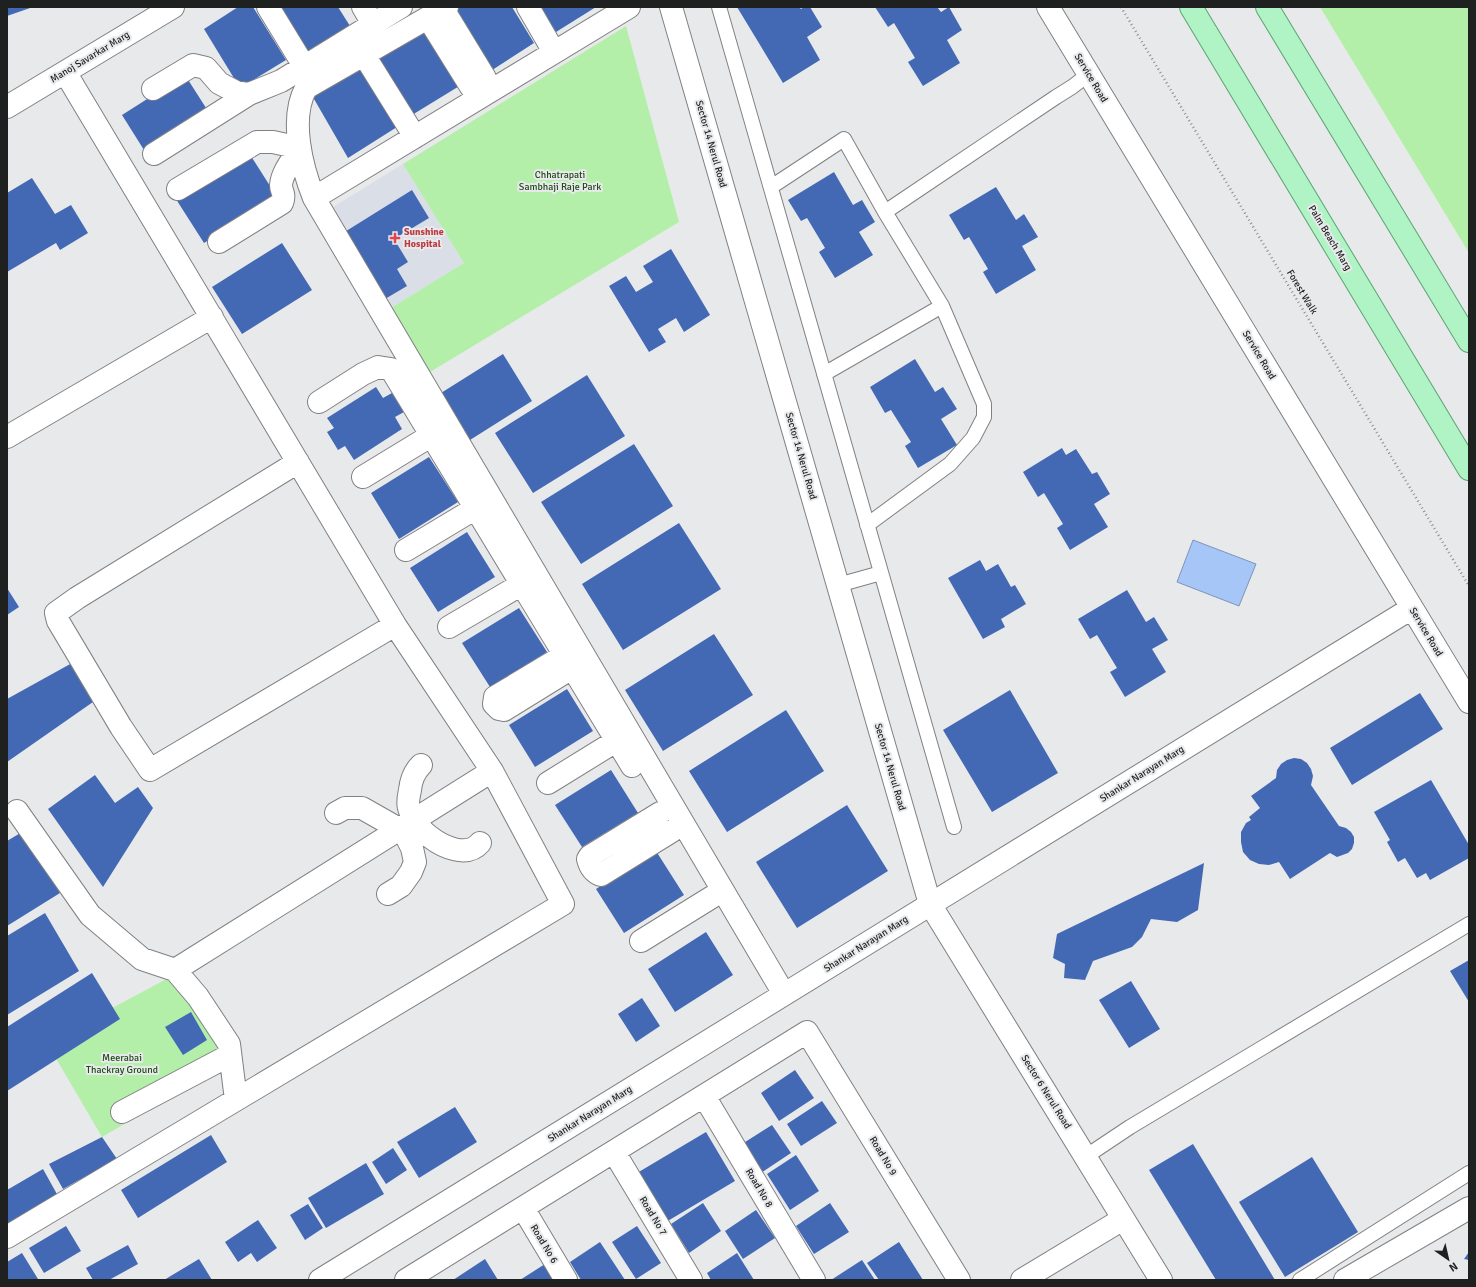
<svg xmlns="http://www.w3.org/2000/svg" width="1476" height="1287" font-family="Signika,sans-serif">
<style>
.built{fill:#dadee7}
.green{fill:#b3efa8}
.water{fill:#a6c6f7;stroke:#7e94b6}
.building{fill:#4369b5}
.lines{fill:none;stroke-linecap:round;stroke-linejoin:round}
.service-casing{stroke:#808183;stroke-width:16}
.minor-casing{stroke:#808183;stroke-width:24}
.tertiary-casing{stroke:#808183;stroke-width:24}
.primary-casing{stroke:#5ba472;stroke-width:24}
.path{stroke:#8d8e8f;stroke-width:2.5;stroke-dasharray:1 3;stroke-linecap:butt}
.service{stroke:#fff;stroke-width:14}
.minor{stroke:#fff;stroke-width:22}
.tertiary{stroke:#fff;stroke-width:22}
.primary{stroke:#b0f3c5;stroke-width:22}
.health-dot{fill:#e0444e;stroke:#e8e9eb;stroke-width:1.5}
.labels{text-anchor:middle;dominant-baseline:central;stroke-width:4;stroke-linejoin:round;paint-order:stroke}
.street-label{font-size:10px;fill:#1f2020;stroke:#e8e9eb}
.park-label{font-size:10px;fill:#1d4915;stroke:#e8e9eb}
.health-label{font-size:10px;font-weight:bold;fill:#be3a42;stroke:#e8e9eb;text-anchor:start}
</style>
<rect width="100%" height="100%" fill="#e8e9eb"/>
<path class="built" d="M403 164 464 263 386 311 325 212Z"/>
<path class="green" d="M1320 7H1469V253Z
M626 26 679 222 425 375 386 311 464 263 403 164Z
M172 976 228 1064 102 1137 47 1043Z"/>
<path class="water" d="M1193 540 1256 564 1239 606 1177 582Z"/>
<path class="building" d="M7 7H33L7 16Z
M238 7H253L286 60 240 88 204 29Z
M278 7H338L350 26 307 53Z
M457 7H512L534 43 486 74 448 13Z
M540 7H596L556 32Z
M737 7H799L801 9 804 7H810L822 27 807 37 820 60 783 83Z
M875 7H937L941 12 949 7 962 30 947 40 960 63 923 86 908 62 915 58 894 23 888 27Z
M424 25 461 85 412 115 375 56Z
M357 63 397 127 348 158 310 92Z
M185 75 208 111 144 150 122 115Z
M249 153 277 197 204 243 174 196Z
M834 172 853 205 862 200 875 222 859 232 873 255 835 278 819 252 825 248 807 218 801 221 788 200Z
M32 178 55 214 71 205 88 233 60 250 56 243 7 272V193Z
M996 187 1016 220 1024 214 1038 237 1022 246 1036 270 996 294 983 272 988 269 969 237 964 240 949 215Z
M412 190 429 218 394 239 408 262 397 269 407 286 385 299 343 233Z
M282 243 312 290 242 334 212 287Z
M671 249 710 315 684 332 676 318 658 329 666 342 649 352 609 286 626 276 636 292 653 282 643 266Z
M503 354 532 401 470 440 441 393Z
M915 359 935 392 943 387 957 409 941 419 957 445 918 468 905 446 911 442 891 410 885 413 870 387Z
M587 375 625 436 533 493 495 433Z
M376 387 383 398 392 393 404 412 395 417 402 429 354 460 345 446 338 450 327 432 334 428 327 418Z
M634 444 673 506 581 564 541 502Z
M1062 448 1066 455 1076 449 1092 474 1097 472 1110 494 1094 504 1108 527 1070 550 1057 528 1063 524 1044 493 1038 497 1023 472Z
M429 457 458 502 399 539 371 493Z
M679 523 721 589 623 650 582 584Z
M467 532 495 577 438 612 410 568Z
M980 560 986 571 998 564 1011 587 1015 585 1026 604 1001 619 1005 627 983 639 948 578Z
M7 588 19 607 7 615Z
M1127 590 1146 622 1154 617 1168 640 1152 649 1166 672 1125 697 1110 672 1117 668 1097 635 1090 639 1078 619Z
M519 608 547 652 490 687 462 643Z
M714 634 753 695 663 751 625 690Z
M72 663 93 702 7 762V699Z
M567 689 593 731 535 767 509 725Z
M1010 690 1058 773 992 812 943 730Z
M1420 693 1443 729 1352 785 1330 748Z
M786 710 824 771 727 832 689 771Z
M1294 758 1301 759 1307 763 1311 769 1313 776 1311 785 1339 826 1346 828 1351 832 1354 837V843L1352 849 1348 853 1337 857 1330 853 1290 879 1279 862 1269 865 1259 864 1250 860 1243 852 1241 842V832L1246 823 1251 820 1249 817 1260 808 1251 796 1276 778 1277 770 1281 764 1287 760Z
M611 770 638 813 582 847 555 805Z
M95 775 115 803 138 787 153 808 103 887 48 809Z
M1431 780 1469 845V858L1430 880 1426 873 1417 878 1405 858 1398 862 1387 842 1390 840 1374 812Z
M847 805 888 871 797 928 756 862Z
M22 832 60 893 7 926V841Z
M656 851 684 895 624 933 596 889Z
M1204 863 1198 910 1177 922 1151 919 1142 937 1132 947 1093 961 1085 980 1064 978 1065 964 1053 958 1057 934Z
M45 913 79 971 7 1015V936Z
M706 932 733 975 675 1012 648 969Z
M1469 960V1002L1450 971Z
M92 973 120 1019 7 1091V1027Z
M1131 981 1160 1029 1129 1048 1099 1000Z
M642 998 660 1026 636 1042 618 1014Z
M191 1012 207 1040 183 1055 165 1027Z
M795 1070 814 1098 779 1121 761 1093Z
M822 1101 837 1123 801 1146 787 1124Z
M455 1107 477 1142 419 1178 397 1142Z
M772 1125 791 1153 761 1173 742 1144Z
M706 1132 735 1181 666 1222 637 1173Z
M211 1135 227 1162 138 1218 121 1190Z
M102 1137 117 1159 63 1189 49 1164Z
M1193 1144 1275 1280H1216L1149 1170Z
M393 1148 407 1170 386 1184 372 1162Z
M796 1155 819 1191 790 1210 767 1174Z
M1312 1157 1358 1232 1285 1277 1239 1202Z
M366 1163 384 1194 326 1228 308 1198Z
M43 1169 58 1196 7 1226V1190Z
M703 1203 721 1231 689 1253 671 1224Z
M830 1203 849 1232 814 1254 796 1226Z
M308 1204 323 1228 305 1240 290 1215Z
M756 1210 775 1238 743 1259 725 1231Z
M258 1220 277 1248 257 1262 251 1253 238 1262 225 1242Z
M66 1226 81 1251 44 1273 29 1248Z
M637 1226 661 1263 636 1279 612 1242Z
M600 1242 625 1280H581L570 1262Z
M899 1242 923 1280H879L867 1263Z
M128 1245 138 1264 109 1280H93L86 1268Z
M1469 1252V1260L1464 1259Z
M22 1253 38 1279 7 1280V1262Z
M737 1253 754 1280H711L707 1273Z
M199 1259 212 1280H164Z
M485 1259 498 1280H453Z
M862 1260 875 1280H831Z
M545 1264 555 1280H520Z"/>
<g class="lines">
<defs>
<path id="service" d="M719 7 954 827
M771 187 844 139 885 212
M824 374 942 306
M867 525 950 464 973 438 984 417V404L942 306 885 212 1056 97 1072 87 1089 74
M838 585 881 573
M1085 1157 1130 1127 1469 924
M1300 1280 1469 1173"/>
<path id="minor" d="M268 7 304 66
M363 7 373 24
M447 7 443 9 485 78
M528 7 554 52
M1048 7 1469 702
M443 9 306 88C289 119 302 168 314 198L784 994
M428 18 471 87
M364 55 415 137
M153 89 193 65 206 68 219 83 236 92 249 94 281 81 401 7
M7 107 173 7
M154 154 249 94
M178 189 257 142H273L300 148C293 159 282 172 281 185 281 193 286 193 282 203L219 242
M314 198 629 7
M319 402 363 374 378 367 391 369 632 766
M7 437 212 317
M298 462 77 598 56 613 58 621 121 727 150 770 395 625
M363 477 432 435
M406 550 476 508
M449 627 534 577
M565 655 495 697 494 704 499 709 504 710 572 668
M421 765C414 772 411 780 410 790 409 795 407 803 409 808 412 818 421 831 430 837 443 847 467 858 480 843
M548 783 629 733
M17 811 90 915 142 959 175 970 198 997 229 1044 236 1100
M336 813 345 808H362L399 829 406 836 412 848 415 862 411 872 401 886 388 894
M660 813 590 856 588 859C590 867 593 872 601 875L672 831
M641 941 712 897
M175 970 492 771
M704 1096 814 1280
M122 1112 230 1055
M614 1152 691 1280
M523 1208 566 1280
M7 1237 563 904 492 771 395 625 65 72
M320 1280 1412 608
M406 1280 807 1032 959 1280
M1022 1280 1123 1219
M1345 1280 1469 1208"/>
<path id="tertiary" d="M671 7 930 904 1161 1280"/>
<path id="primary" d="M1191 7 1469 469
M1267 7 1469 341"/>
</defs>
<use href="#service" class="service-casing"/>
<use href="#minor" class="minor-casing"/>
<use href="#tertiary" class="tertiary-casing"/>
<use href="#primary" class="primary-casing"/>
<path class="path" d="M1121 7 1469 586"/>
<use href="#service" class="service"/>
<use href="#minor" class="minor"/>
<use href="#tertiary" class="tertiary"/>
<use href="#primary" class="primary"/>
</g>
<path class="health-dot" d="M393 232h4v4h4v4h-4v4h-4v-4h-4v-4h4z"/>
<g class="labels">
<g class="street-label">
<text transform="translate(90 57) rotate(-31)">Manoj Savarkar Marg</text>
<text transform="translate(1091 78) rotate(59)">Service Road</text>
<text transform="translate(711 144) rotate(74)">Sector 14 Nerul Road</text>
<text transform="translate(1330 238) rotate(59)">Palm Beach Marg</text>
<text transform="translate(1302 292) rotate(59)">Forest Walk</text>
<text transform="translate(1259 355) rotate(59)">Service Road</text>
<text transform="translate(801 456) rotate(74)">Sector 14 Nerul Road</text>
<text transform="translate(1426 632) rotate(59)">Service Road</text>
<text transform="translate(890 767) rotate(74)">Sector 14 Nerul Road</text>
<text transform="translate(1142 774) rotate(-32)">Shankar Narayan Marg</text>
<text transform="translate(866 944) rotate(-32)">Shankar Narayan Marg</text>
<text transform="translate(1046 1092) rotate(58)">Sector 6 Nerul Road</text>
<text transform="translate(590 1114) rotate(-32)">Shankar Narayan Marg</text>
<text transform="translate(883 1156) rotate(59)">Road No 9</text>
<text transform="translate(759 1188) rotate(59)">Road No 8</text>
<text transform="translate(653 1216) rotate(59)">Road No 7</text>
<text transform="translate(544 1244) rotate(59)">Road No 6</text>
</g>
<g class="park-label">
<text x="560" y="175">Chhatrapati<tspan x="560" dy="12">Sambhaji Raje Park</tspan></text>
<text x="122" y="1058">Meerabai<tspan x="122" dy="12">Thackray Ground</tspan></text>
</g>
<g class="health-label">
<text x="404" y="232">Sunshine<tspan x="404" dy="12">Hospital</tspan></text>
</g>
</g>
<rect width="1476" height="1287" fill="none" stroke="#1f2020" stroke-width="16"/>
<g transform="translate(1448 1259) rotate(146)" stroke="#e8e9eb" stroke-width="3" paint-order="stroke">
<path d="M0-3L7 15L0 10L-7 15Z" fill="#1f2020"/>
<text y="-6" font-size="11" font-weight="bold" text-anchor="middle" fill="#1f2020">N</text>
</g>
</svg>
